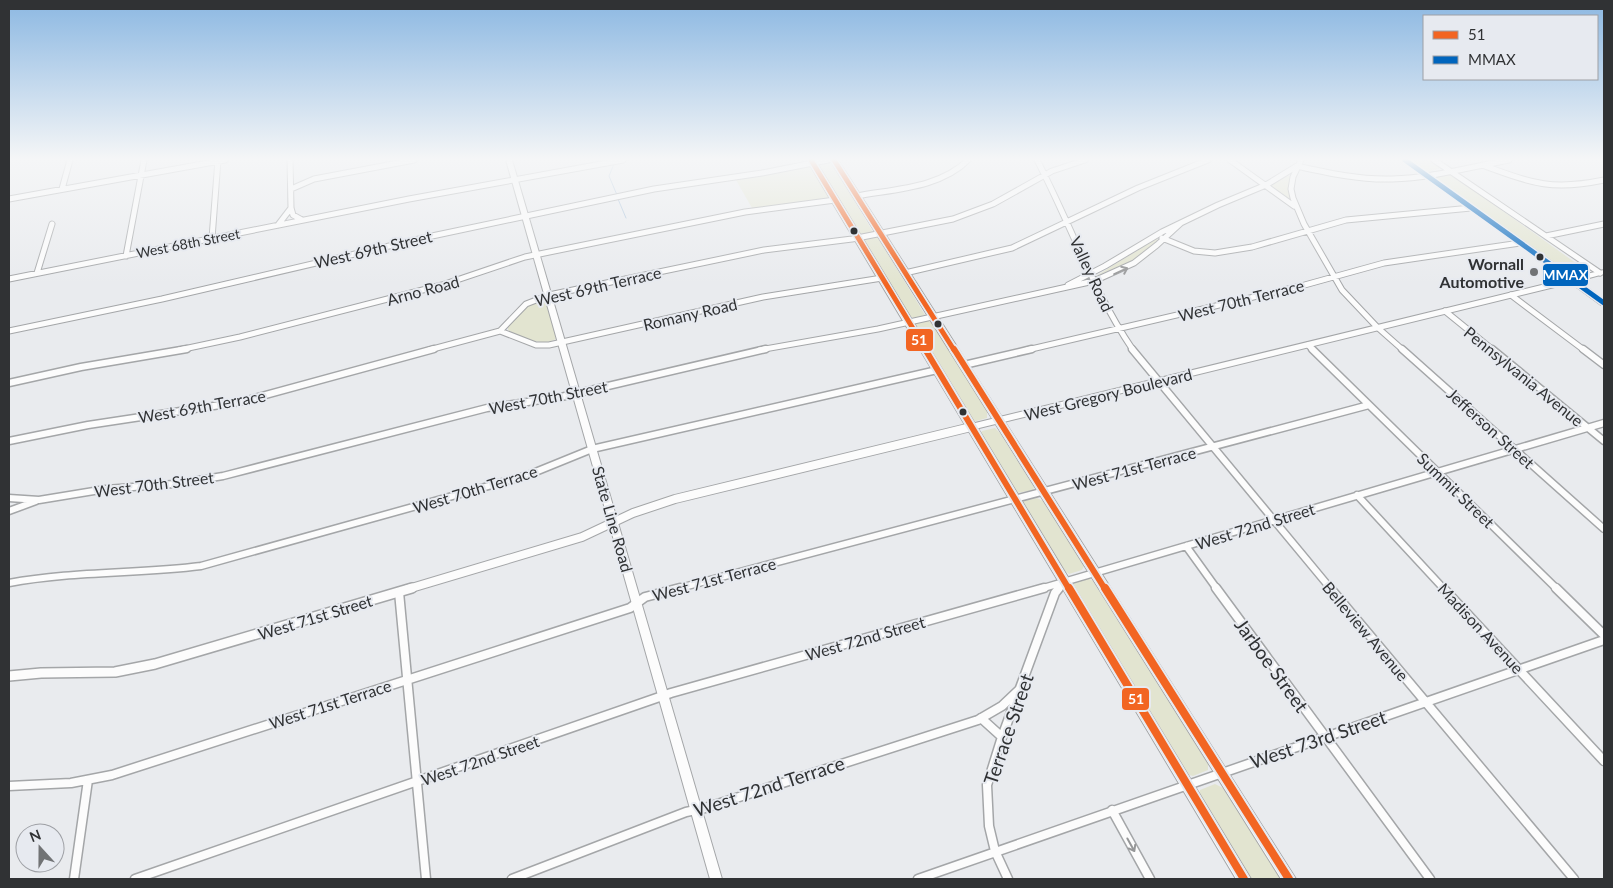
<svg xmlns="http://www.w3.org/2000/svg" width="1613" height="888" font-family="Lato,sans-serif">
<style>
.green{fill:#e2e4d0}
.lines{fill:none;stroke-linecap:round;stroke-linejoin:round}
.stream{stroke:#a2bed8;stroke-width:1}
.minor-far2-casing{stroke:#a4a6a8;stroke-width:7}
.minor-far1-casing{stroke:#a4a6a8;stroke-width:9}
.minor-casing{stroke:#a4a6a8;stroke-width:11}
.tertiary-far1-casing{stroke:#a4a6a8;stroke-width:10}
.tertiary-casing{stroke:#a4a6a8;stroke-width:12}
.secondary-casing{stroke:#a4a6a8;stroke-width:2}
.primary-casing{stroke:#a4a6a8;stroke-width:2}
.minor-far2{stroke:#fcfcfc;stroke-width:5}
.minor-far1{stroke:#fcfcfc;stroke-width:6}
.minor{stroke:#fcfcfc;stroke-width:8}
.tertiary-far1{stroke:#fcfcfc;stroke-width:8}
.tertiary{stroke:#fcfcfc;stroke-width:9}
.secondary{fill:#fcfcfc;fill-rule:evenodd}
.primary{fill:#fcfcfc;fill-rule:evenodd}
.bus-1-far2-casing{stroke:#e7eaf0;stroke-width:8}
.bus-1-far1-casing{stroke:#e7eaf0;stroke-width:10}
.bus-1-casing{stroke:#e7eaf0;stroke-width:12}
.bus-2-casing{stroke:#e7eaf0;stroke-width:8}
.bus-1-far2{stroke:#f26522;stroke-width:5}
.bus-1-far1{stroke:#f26522;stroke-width:6}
.bus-1{stroke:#f26522;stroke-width:8}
.bus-2{stroke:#0065bd;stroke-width:5}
.oneway{stroke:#969798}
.bus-dot{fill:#303234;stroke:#e7eaf0;stroke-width:2}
.poi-dot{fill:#717375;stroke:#e7eaf0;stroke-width:2}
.labels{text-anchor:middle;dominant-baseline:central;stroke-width:4;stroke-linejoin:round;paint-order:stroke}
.far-street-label{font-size:14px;fill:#303234;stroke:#e7eaf0}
.street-label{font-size:16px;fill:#303234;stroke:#e7eaf0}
.poi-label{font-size:16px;font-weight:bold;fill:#303234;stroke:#e7eaf0;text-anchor:end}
.near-street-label{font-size:19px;fill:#303234;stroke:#e7eaf0}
.line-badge{stroke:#e7eaf0;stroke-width:2}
.badge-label{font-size:14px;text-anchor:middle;font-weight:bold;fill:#fff}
</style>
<rect width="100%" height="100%" fill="#e9ebee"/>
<path class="green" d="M1409 160H1431L1441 168 1428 172Z
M828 162 832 164 873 232 859 234 818 165Z
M808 166 812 167 830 198 805 203 752 208 736 180Z
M1445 173 1451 174 1587 271 1573 274 1567 273 1434 177Z
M1288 175 1290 176 1289 188 1291 200 1271 186Z
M875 237 878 238 925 315 914 318 909 316 863 241 866 239Z
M1156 239 1159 240 1139 258 1096 276Z
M544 299 547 301 556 339C542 347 521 338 508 330V325L528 305Z
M927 320 932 323 987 411V418L976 421 973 420 914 324Z
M995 428 1000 433 1034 487 1033 490 1017 493 983 437 981 433 982 431Z
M1037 498 1043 501 1084 566 1082 570 1069 574 1064 570 1023 504 1024 501Z
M1088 578 1093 581 1208 764V770L1193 776 1189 775 1186 771 1073 586 1074 583Z
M1215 784 1223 788 1281 879H1251L1200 797V790Z"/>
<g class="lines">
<path class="stream" d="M614 164 609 176 617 195
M618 199 626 218"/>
<defs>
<path id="minor-far2" d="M290 160 291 208 293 215 302 220
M1037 160C1070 223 1093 291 1133 350
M1230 160 1294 206
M1301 160 1293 177 1291 189 1293 198 1304 224 1342 290 1377 327 1403 350
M1434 160 1600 273
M1482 165C1532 183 1551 191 1604 180
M62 189 70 160
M291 189 314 179 414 160
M857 196C894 189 940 188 968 160
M9 199 225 160
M278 225 291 208
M1546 236 1604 224
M212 238 218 160
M1162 238 1194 251 1215 253 1252 247 1346 220 1471 208
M126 256 144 160
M37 273 52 224
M905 273 1012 248 1138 188 1208 160
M9 279 409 199 623 160
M1068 285 1105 266 1162 232 1218 205 1266 185 1297 166C1328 173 1360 180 1392 179 1431 178 1470 167 1509 160
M1511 295 1584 350
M1445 311 1493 350
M9 331 162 299 432 236 654 189 762 173 828 160
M500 331 536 345H549L763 297 882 278
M1308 345 1313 350
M179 350 240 337 442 285 525 257 745 212 835 200
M429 350 500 331 526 304 549 295 764 250 852 239 953 219 993 204 1052 171 1085 160
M759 350 878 329 1094 281 1134 263 1157 245 1181 223
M1027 350 1301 286 1384 263 1520 243"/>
<path id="minor-far1" d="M1132 349 1331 589
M1312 349 1557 589
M1402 349 1604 529
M1492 349 1604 441
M1583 349 1604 365
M964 365 1032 349
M9 383 81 367 187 349
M9 441 88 425 240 402 434 349
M1357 495 1444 589
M9 498 39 500 106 489 174 484 223 476 487 408 561 397 766 349
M9 511 36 501
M1186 546 1217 589
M9 583C72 571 137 574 201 566L528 475 592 449 937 370
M676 589 1369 405
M1040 589 1604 423
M1058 589 1063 583"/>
<path id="minor" d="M1216 588 1430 879
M1330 588 1574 879
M1443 588 1604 761
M1556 588 1604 635
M399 592 426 879
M981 718 1002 737
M9 786 71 783 112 775 630 608 645 597 680 588
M1112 810 1150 879
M74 879 88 780
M135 879 671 693 1044 588
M512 879 686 812 705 808 978 720 1002 706 1022 687
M918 879 1604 640
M1008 879 995 851 989 826 987 785 1002 737 1055 593 1059 588"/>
<path id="tertiary-far1" d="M408 589 582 537 633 513 675 499 971 427"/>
<path id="tertiary" d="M9 676 41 673 115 672 155 664 412 588"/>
<path id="secondary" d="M506 160H512L722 879H710Z
M1402 160H1409L1573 277 1604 270V274L1578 281 1604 300V305H1601L1571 283 971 430 968 429 967 427 968 425 971 424 1566 279Z"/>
<path id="primary" d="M807 160H815L1251 879H1236Z
M830 160H838L1296 879H1281Z"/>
</defs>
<use href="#minor-far2" class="minor-far2-casing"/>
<use href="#minor-far1" class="minor-far1-casing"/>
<use href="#minor" class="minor-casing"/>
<use href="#tertiary-far1" class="tertiary-far1-casing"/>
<use href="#tertiary" class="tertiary-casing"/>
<use href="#secondary" class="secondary-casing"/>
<use href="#primary" class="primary-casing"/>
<use href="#minor-far2" class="minor-far2"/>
<use href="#minor-far1" class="minor-far1"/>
<use href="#minor" class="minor"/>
<use href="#tertiary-far1" class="tertiary-far1"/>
<use href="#tertiary" class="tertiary"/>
<use href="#secondary" class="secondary"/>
<use href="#primary" class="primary"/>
<defs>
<path id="bus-1-far2" d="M811 160 926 350
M834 160 954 350"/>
<path id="bus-1-far1" d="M925 349 1069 589
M954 349 1105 589"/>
<path id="bus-1" d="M1069 588 1244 879
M1105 588 1289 879"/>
<path id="bus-2" d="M1405 160 1604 303"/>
</defs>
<use href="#bus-1-far2" class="bus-1-far2-casing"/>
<use href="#bus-1-far1" class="bus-1-far1-casing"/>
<use href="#bus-1" class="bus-1-casing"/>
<use href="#bus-2" class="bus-2-casing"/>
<use href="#bus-1-far2" class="bus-1-far2"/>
<use href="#bus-1-far1" class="bus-1-far1"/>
<use href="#bus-1" class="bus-1"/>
<use href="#bus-2" class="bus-2"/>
</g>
<defs><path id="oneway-shaft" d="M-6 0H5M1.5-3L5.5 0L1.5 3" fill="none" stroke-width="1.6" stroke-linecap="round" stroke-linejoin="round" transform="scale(1.25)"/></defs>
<g class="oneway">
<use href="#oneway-shaft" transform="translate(1121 271) rotate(-24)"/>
<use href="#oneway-shaft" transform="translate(1131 845) rotate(61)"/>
</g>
<linearGradient id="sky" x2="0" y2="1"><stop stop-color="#8cb8e2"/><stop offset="0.56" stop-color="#f5f6f7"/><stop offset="1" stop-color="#f5f6f7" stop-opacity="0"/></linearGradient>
<rect width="1613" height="284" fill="url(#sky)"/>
<g class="bus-dot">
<circle cx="854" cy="231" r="4.5"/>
<circle cx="1540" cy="257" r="4.5"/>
<circle cx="938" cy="324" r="4.5"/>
<circle cx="963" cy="412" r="4.5"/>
</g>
<circle class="poi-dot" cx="1534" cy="272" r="5"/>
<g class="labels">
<g class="far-street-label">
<text transform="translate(188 243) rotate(-11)">West 68th Street</text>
</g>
<g class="street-label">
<text transform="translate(373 249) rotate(-13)">West 69th Street</text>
<text transform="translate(1092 274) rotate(65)">Valley Road</text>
<text transform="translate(598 286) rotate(-13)">West 69th Terrace</text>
<text transform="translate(423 290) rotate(-15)">Arno Road</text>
<text transform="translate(1241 300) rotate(-14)">West 70th Terrace</text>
<text transform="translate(690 314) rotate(-13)">Romany Road</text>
<text transform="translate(1524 376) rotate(39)">Pennsylvania Avenue</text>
<text transform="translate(1108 394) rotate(-14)">West Gregory Boulevard</text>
<text transform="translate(548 397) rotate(-11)">West 70th Street</text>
<text transform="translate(202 406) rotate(-10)">West 69th Terrace</text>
<text transform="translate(1491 428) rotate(42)">Jefferson Street</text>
<text transform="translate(1134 468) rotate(-15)">West 71st Terrace</text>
<text transform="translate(154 484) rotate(-7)">West 70th Street</text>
<text transform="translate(475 489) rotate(-17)">West 70th Terrace</text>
<text transform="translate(1456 490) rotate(44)">Summit Street</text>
<text transform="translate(613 519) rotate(74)">State Line Road</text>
<text transform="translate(1255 526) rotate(-17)">West 72nd Street</text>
<text transform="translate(714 579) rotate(-15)">West 71st Terrace</text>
<text transform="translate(315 617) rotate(-17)">West 71st Street</text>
<text transform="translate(1481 628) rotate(47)">Madison Avenue</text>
<text transform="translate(1366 631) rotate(50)">Belleview Avenue</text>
<text transform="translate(865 638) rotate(-16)">West 72nd Street</text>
<text transform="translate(330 704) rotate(-18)">West 71st Terrace</text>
<text transform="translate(480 760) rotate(-19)">West 72nd Street</text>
</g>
<g class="poi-label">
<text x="1524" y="263">Wornall<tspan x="1524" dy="18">Automotive</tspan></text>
</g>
<g class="near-street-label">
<text transform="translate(1272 665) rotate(54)">Jarboe Street</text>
<text transform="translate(1008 729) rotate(-71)">Terrace Street</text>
<text transform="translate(1318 739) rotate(-19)">West 73rd Street</text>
<text transform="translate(769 786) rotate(-18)">West 72nd Terrace</text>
</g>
</g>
<g class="line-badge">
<rect x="1542" y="263" width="47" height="24" rx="5" fill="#0065bd"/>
<rect x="905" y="328" width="29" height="24" rx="5" fill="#f26522"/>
<rect x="1121" y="687" width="29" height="24" rx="5" fill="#f26522"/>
</g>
<g class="badge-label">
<text x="1565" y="280">MMAX</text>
<text x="919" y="345">51</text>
<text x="1136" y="704">51</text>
</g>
<rect width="1613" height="888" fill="none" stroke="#303234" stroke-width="20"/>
<rect x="1423" y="15" width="175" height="65" fill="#e7eaf0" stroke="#9ea0a5"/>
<rect x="1433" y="31" width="25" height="8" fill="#f26522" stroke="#9ea0a5"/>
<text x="1468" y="40" font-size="15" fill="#303234">51</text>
<rect x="1433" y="56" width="25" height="8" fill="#0065bd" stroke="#9ea0a5"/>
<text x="1468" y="65" font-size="15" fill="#303234">MMAX</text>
<g transform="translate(40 848) rotate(339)"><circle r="24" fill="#e7eaf0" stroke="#9ea0a5"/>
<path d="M0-4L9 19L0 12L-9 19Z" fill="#717375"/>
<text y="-8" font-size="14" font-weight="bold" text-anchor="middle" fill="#303234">N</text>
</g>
</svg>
